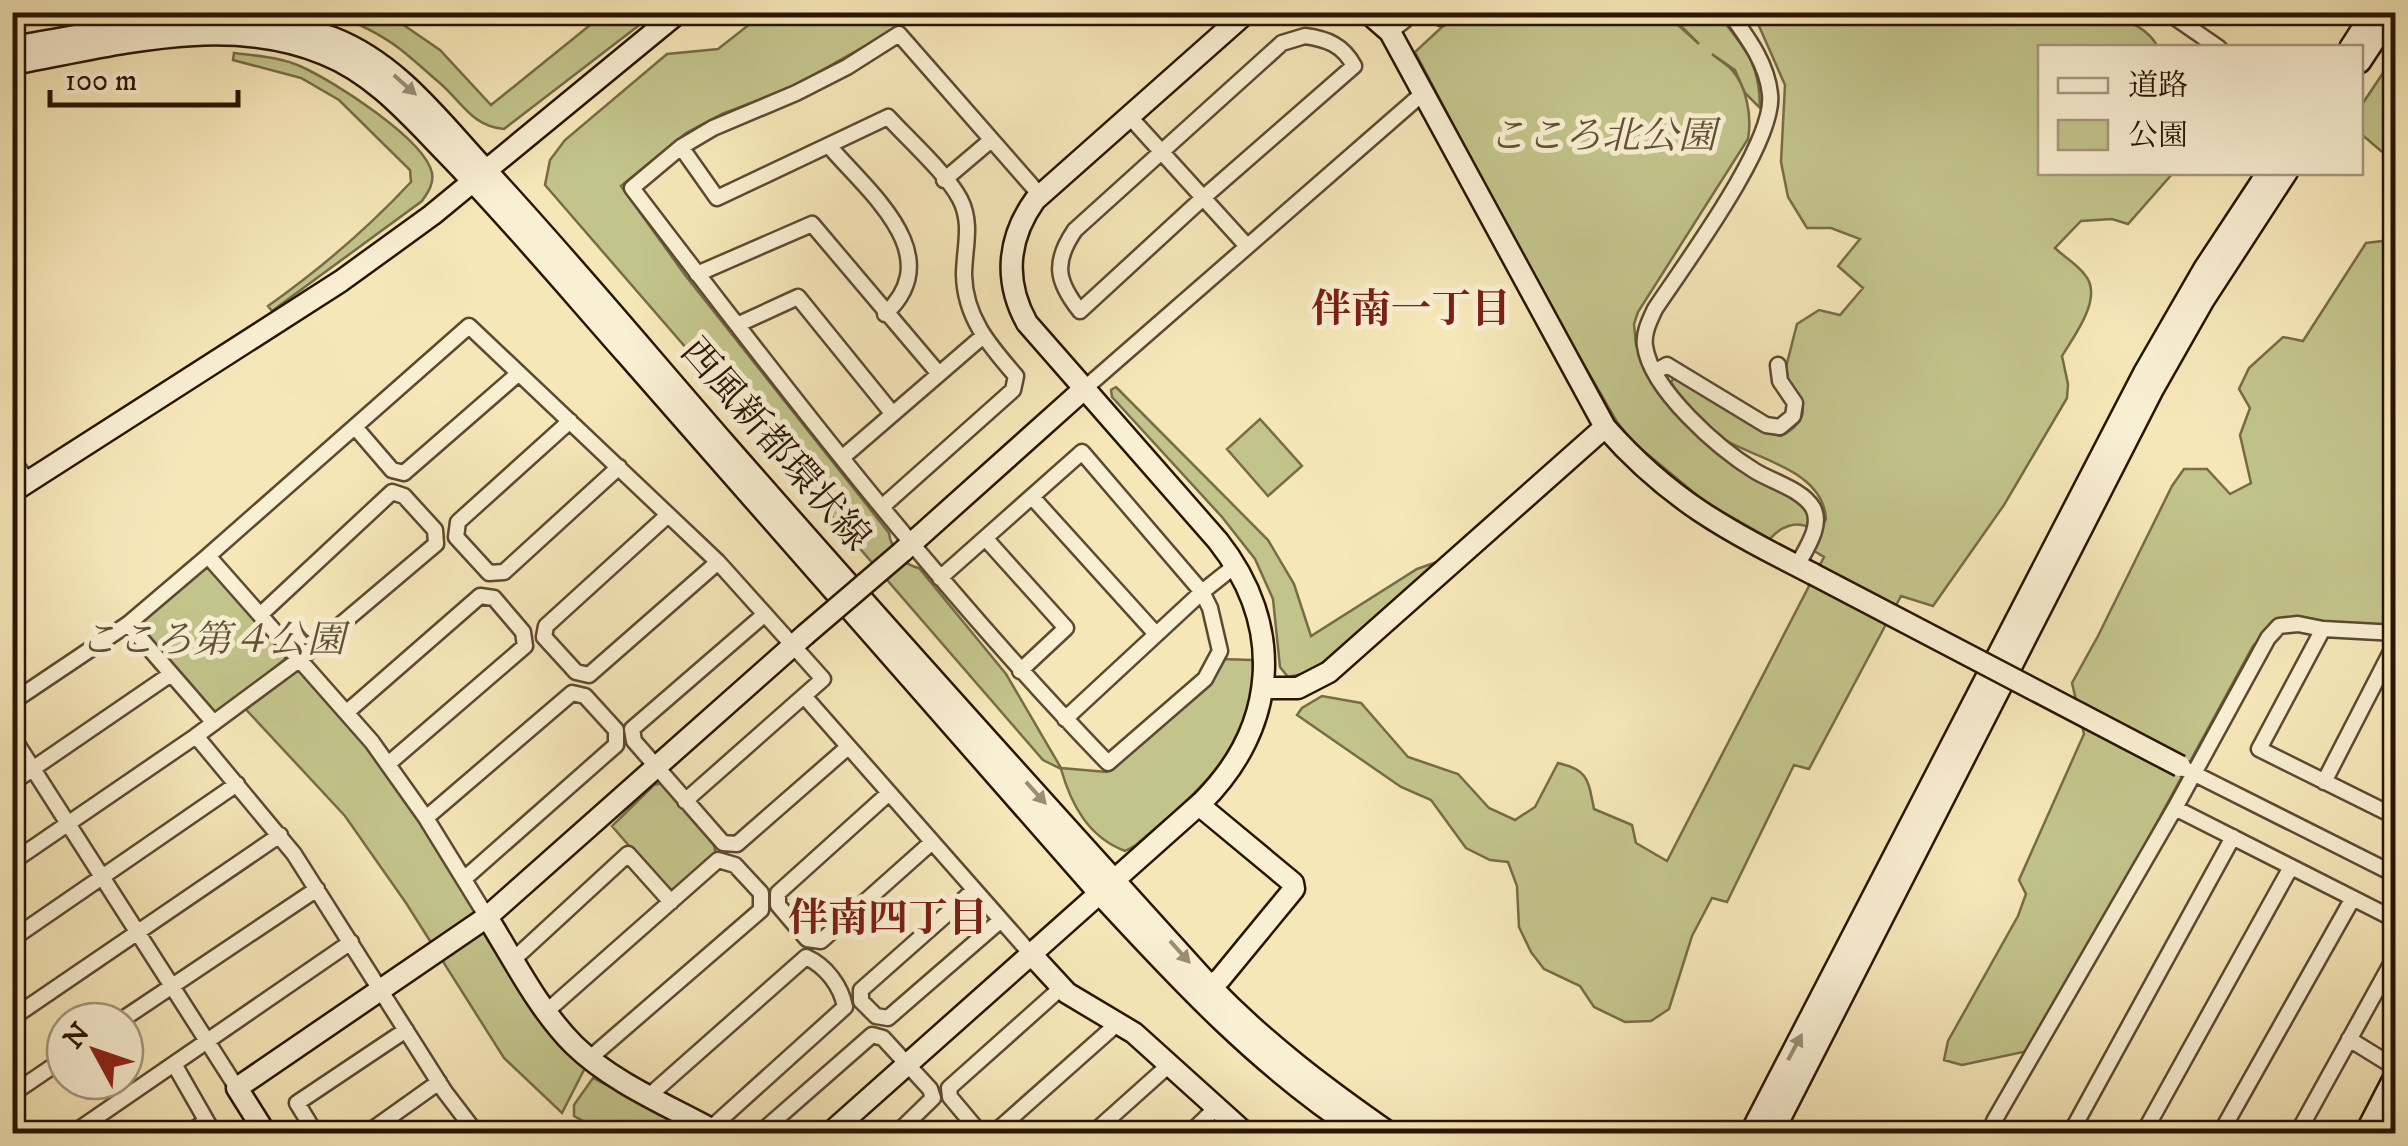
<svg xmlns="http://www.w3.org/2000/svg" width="2408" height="1146" font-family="'IM FELL DW Pica','Noto Serif JP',serif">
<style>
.green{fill:#c2c48b;stroke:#766c47;stroke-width:2.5}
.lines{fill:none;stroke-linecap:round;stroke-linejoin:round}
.street-casing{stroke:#5d4930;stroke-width:19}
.secondary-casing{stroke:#2a1403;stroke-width:25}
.street{stroke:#f9efd2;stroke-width:14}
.secondary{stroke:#f9efd2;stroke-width:20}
.secondary-bridge-casing{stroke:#2a1403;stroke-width:25;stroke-linecap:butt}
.secondary-bridge{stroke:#f9efd2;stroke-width:20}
.oneway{fill:#9c8c75}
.labels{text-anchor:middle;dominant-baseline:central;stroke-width:10;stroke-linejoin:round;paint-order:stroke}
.park-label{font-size:38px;font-style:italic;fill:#5f5233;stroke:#f9efd2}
.street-label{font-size:38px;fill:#2a1403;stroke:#f9efd2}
.neighbourhood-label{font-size:40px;font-weight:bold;fill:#7a1f14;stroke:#f9efd2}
</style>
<rect width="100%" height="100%" fill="#f6e7b9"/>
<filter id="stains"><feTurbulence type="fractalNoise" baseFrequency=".002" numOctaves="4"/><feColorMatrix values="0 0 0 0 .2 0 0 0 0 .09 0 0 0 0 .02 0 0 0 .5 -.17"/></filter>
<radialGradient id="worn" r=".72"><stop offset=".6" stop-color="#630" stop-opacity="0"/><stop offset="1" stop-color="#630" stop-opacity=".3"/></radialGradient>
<path class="green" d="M329 13H386L440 50 491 105 605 13H655L504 129C473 126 464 105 442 85 428 73 414 60 400 49 379 33 353 21 329 13Z
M764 13H918L872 42 792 87 722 114 686 133 621 186 685 275 889 533C891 549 903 565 919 568L1006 674 1061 768 1107 772 1210 680 1221 659 1252 660C1255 672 1252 685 1250 698 1236 765 1184 803 1136 845L1125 851C1088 837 1071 804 1061 769L1043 760 545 185 550 160 565 140 667 54 718 49Z
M1457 13H1665L1699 44 1668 13H1717C1744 48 1760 61 1760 108L1745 93 1735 70 1712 54C1718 59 1726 64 1731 69 1747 86 1752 117 1748 139L1638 312 1634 324 1636 345 1656 383 1682 417 1808 508 1810 528C1796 520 1780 527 1770 539L1704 501 1634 443 1617 422 1537 284 1415 52Z
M1748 13H2103C2126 22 2145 24 2158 47L2040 48V172L2173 173 2128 224 2112 219 2081 221 2055 248C2064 257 2077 264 2085 275 2104 297 2074 336 2062 356L2068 384 2067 398 2004 505 1933 606 1901 596 1809 769 1794 765 1727 902 1712 898 1692 936 1669 1009 1651 1021 1625 1022 1594 1007 1580 986 1544 969 1531 952 1519 927 1517 886 1508 862 1490 860 1466 848 1431 800 1401 787 1297 715 1302 708 1322 696 1361 703 1408 757 1458 774 1489 808 1515 820 1535 807 1558 763C1589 770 1588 780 1594 809L1632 825 1636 843 1667 861 1824 557 1811 549 1826 519C1823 471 1760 460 1725 440 1705 428 1682 403 1671 382L1675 377 1687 382 1763 432 1781 436C1815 418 1804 399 1784 375L1797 324 1819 310 1840 315 1863 288 1838 266 1860 239 1831 228H1807L1788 197 1781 162 1785 85 1759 26Z
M234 53C257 56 281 57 302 67 333 81 425 139 432 173 434 184 428 192 422 201L272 311 268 306C319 270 368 228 411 182L410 170 339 100 301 78 233 60Z
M2395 55V163L2360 133 2361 106Z
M2395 226V627L2275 623 2253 646 2033 1050 1962 1065 1944 1060 1948 1041 2018 916 2026 894 2019 880 2084 734 2072 683 2098 636 2172 486 2184 469H2207L2230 494 2251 483 2240 435 2250 408 2239 389 2249 368 2283 337 2303 341 2366 243 2382 241Z
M1116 387 1268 540 1294 584 1311 636 1417 569 1437 562 1312 672 1288 677 1280 667 1273 599 1255 559 1222 517 1112 397 1111 390Z
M1260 419 1302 466 1268 496 1227 449Z
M203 567H212L286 650 285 659 221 712H211L139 633V623Z
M300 659 331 694 590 1058 562 1113 504 1058 406 903 345 816 240 703Z
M663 783 714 845 716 855 676 890H667L612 826 654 785Z
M593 1078 693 1131 691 1134 605 1133 574 1116V1105Z"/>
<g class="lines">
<defs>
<path id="street" d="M1435 12 1441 18 1448 12
M1729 12C1747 37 1767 63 1770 94 1776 142 1684 265 1655 309 1650 320 1643 333 1645 346 1651 390 1719 449 1755 471 1773 482 1803 490 1813 508 1823 526 1805 550 1797 566
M2167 12 2219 48
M1390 32 1415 12
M1305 36C1327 39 1343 45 1354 66L1204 197 1080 311C1056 281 1053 262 1075 230L1282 43Z
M1129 116 1246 245
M681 147 717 198 888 117C908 139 947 174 960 199 973 224 964 249 964 275 965 318 990 346 1016 376L1013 390 883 506
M830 147C868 192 949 255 885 314
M944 180 990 141
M697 274 812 224 939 374
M737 325 798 297 892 413
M1656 371 1667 365 1766 425 1780 427 1793 416 1795 403 1780 381 1778 365
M1084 389 1422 94
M570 421 458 522 456 537 489 573 504 572 619 467
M355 427 392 470 404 473 519 373
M843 457 982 337
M12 459 28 482
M1032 497 1156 634
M668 515 546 626 544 637 576 672 589 675 718 562
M986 539 1066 628 1020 671
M940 578 1082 452 1202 592 1210 608 1220 651 1205 679 1108 763C935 584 782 385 632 188L681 147 713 128 796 93 847 67 899 34 1040 195
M765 614 632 729 634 741 723 843 737 844 848 747
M128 624 214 723
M2323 629 2259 749 2396 817
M804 696 1031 954
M12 702 128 624 208 556
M347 712 480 596 494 598 523 632 525 646 388 764
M1065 719 1202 592 1236 565
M12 736 237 1088
M196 736 294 854 445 1092 477 1134
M2185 769 2396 875
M2324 782 2396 642
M12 783 171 674
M889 793 778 893V905L807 939 821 941 932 842
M2175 808 2396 920
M426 818 572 693 585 696 616 730V745L464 879
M12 862 196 736 300 659 436 544 435 530 404 496 392 492 260 615
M974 890 861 990V1001L876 1016 888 1018 1001 920
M487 917 426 818 372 742 208 556 469 326 718 562 823 679 685 801
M12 939 237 784
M514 959 628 854 671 902
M547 1011 718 860 735 865 761 893V910L590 1058
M12 1018 280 835
M120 1021 317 889
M2349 1039 2396 1068
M174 1064 214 1134
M12 1094 65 1058
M650 1095 806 957C826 966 841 986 845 1007L711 1128
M12 1110 20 1134
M72 1134 351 942
M188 1134 206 1121
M316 1134 297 1103 406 1030
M366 1134 439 1082
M759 1134 872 1035 883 1038 930 1089 933 1098 896 1134
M981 1134 950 1097 949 1088 1061 988
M993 1134 1118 1023
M1092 1134 1169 1065
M1189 1134 1217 1107
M1995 1134 1994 1121 2175 808 2268 638 2279 626 2298 624 2323 629 2396 633
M2070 1134 2233 837
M2143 1134 2291 867
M2220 1134 2353 898
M2297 1134 2396 955"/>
<path id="secondary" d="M1367 12 1390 32 1605 427C1670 501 1727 530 1813 574
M12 47C119 30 229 0 333 38 395 62 437 117 480 164 565 255 645 352 727 446 886 628 1048 807 1210 986 1265 1043 1326 1089 1391 1134
M2350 48 2373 12
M2360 62 2393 12
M12 64C114 46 224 13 324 54 374 74 409 115 446 153 509 218 567 287 627 355 784 535 943 713 1099 893 1181 982 1261 1068 1363 1134
M12 492 341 281 432 215 679 12
M902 552 1084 389
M1263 688H1298L1329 672 1605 427
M1199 805 1293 883 1294 889 1220 979 1210 986
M487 917C514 960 538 1009 574 1045 614 1084 672 1107 720 1134
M1031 954 1067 993 1134 1033 1246 1134
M266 1134 237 1088 487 917 805 635
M829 1134 1202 802C1278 726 1285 626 1218 541L1027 323C1004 282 1007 239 1035 200L1247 12
M1750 1134 2144 373 2204 269 2268 172
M1772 1134 2153 389 2203 301 2287 172
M2365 1134 2396 1074"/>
</defs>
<use href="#street" class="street-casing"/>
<use href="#secondary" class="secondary-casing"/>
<use href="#street" class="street"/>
<use href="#secondary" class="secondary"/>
<defs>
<path id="secondary-bridge" d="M1813 574 2180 766
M805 635 902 552"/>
</defs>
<use href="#secondary-bridge" class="secondary-bridge-casing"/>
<use href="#secondary-bridge" class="secondary-bridge"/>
</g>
<defs><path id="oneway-solid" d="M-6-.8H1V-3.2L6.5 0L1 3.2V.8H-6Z" transform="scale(2.5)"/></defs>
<g class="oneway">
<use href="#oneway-solid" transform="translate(405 85) rotate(42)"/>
<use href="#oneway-solid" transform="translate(1036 793) rotate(48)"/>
<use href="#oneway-solid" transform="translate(1180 952) rotate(48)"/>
<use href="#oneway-solid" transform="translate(1795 1047) rotate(-62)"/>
</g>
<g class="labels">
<g class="park-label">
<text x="1602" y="137">こころ北公園</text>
<text x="212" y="641">こころ第４公園</text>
</g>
<g class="street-label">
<text transform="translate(775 445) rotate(49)">西風新都環状線</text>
</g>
<g class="neighbourhood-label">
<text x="1411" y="311">伴南一丁目</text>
<text x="888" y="920">伴南四丁目</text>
</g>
</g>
<rect width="2408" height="1146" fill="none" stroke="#f6e7b9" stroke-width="50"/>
<rect x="15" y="15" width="2378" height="1116" fill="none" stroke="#2a1403" stroke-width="5"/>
<rect x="25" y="25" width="2358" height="1096" fill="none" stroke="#2a1403" stroke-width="2.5"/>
<rect x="2038" y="45" width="325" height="130" fill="#f9efd2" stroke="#a6977f" stroke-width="2.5"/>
<rect x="2058" y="78" width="50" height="15" fill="#f9efd2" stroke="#a6977f" stroke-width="2.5"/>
<text x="2128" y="95" font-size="30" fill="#2a1403">道路</text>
<rect x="2058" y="120" width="50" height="30" fill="#c2c48b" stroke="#a6977f" stroke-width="2.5"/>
<text x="2128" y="145" font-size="30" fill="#2a1403">公園</text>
<g transform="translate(95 1051) rotate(310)"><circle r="48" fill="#f9efd2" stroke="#a6977f" stroke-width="2.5"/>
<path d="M0-8L18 38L0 25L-18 38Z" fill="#8f2418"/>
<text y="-15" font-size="28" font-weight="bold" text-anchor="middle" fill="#2a1403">N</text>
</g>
<path d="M50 90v15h188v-15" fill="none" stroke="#2a1403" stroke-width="5"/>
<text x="65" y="90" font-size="30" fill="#2a1403" stroke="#f9efd2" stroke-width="8" paint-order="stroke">100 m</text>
<rect width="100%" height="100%" filter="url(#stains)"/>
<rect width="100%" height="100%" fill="url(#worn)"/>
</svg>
